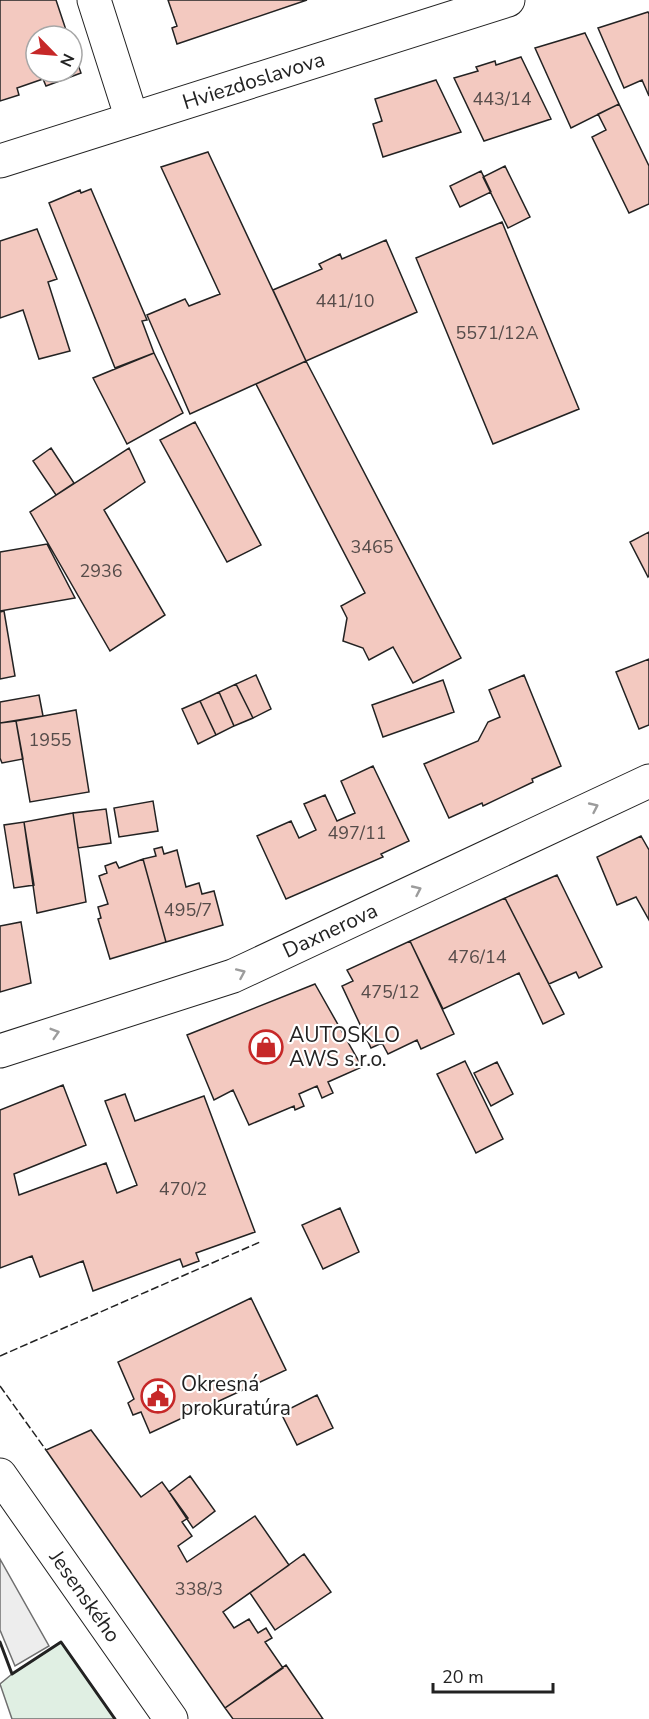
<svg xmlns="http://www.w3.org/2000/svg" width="649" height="1719" font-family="'Nunito Sans',sans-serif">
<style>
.green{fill:#e0efe3;stroke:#6f6f6f;stroke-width:1.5}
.parking{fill:#ededed;stroke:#6f6f6f;stroke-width:1.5}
.building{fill:#f3c9c0;stroke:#222;stroke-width:1.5}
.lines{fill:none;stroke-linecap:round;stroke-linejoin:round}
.minor-casing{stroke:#222;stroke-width:35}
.tertiary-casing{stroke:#222;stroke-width:35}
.minor{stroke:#fff;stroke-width:33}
.tertiary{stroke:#fff;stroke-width:33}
.fence{stroke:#222;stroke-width:1.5;stroke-dasharray:8 3;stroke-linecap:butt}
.wall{stroke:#222;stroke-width:3}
.oneway{stroke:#9c9c9c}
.labels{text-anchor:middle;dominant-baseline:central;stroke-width:4.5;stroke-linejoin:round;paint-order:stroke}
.number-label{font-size:18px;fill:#564c4a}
.street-label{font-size:21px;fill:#222;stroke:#fff}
.poi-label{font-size:21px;fill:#222;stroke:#fff;text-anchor:start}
</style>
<rect width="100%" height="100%" fill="#fff"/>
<path class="green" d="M61 1642 115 1719H12L0 1684 12 1674Z"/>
<path class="parking" d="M0 1559 49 1646 15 1666 0 1630Z"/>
<path class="building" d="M0 0H56L68 36H36V72H72V48L81 73 46 86 43 79 17 88 19 95 0 101Z
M168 0H307L177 44 172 28 177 26Z
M648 12 649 14V96L642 80 624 88 598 28Z
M585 33 619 104 571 128 535 48Z
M521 57 551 119 484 141 454 78 478 71 476 67 495 61 496 65Z
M436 80 461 132 383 157 373 124 382 121 375 99Z
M619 104 649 166V204L629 213 592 137 606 130 598 114Z
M208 152 306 361 190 414 147 315 185 299 189 306 220 294 161 167Z
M505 166 530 217 508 228 483 177Z
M481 171 491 192 460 207 450 186Z
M91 189 147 320 142 321 154 353 115 368 49 203 80 190 81 193Z
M502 222 579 409 493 444 416 258Z
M37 229 57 279 48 282 70 351 39 359 23 310 0 318V241Z
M386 240 417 312 306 361 273 290 322 269 319 264 340 254 342 259Z
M154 353 183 413 127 444 93 378Z
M306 361 461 658 413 683 393 647 369 660 363 648 343 641 347 618 341 606 365 593 256 384Z
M195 422 261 545 227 562 160 440Z
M51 448 74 483 56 495 33 461Z
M129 448 145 482 104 510 165 615 110 651 30 512Z
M649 532V576L648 577 630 542Z
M47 544 75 598 0 611V552Z
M4 611 15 676 0 679V612Z
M649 659V725L639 729 616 672Z
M256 675 271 709 253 718 236 684Z
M524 675 561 766 532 779 533 782 483 806 482 803 449 818 424 764 478 741 488 722 500 717 489 690Z
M443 680 454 712 383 737 372 705Z
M236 684 253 718 234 726 219 692Z
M219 692 234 726 216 735 200 701Z
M39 695 43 716 0 723V702Z
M200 701 216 735 198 744 182 709Z
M76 710 89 792 30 802 16 721Z
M16 721 23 759 2 763 0 758V723Z
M373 766 409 841 381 854 383 857 286 899 257 836 291 821 299 838 316 830 304 804 325 795 337 821 355 813 341 781Z
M153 801 158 831 119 837 114 808Z
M106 809 111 843 78 848 73 813Z
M73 813 86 902 37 913 24 822Z
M24 822 34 885 14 888 4 825Z
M641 836 649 850V920L636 897 617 905 597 857Z
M162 847 164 854 177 850 186 887 199 883 202 894 214 891 223 925 166 942 143 859 156 856 154 849Z
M143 859 166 942 110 959 98 919 101 918 98 907 108 904 99 876 107 873 105 866 116 862 119 868Z
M557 875 602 967 579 978 576 972 549 984 505 898Z
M505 898 564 1014 543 1024 519 973 443 1009 410 941Z
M21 922 31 983 0 992V926Z
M410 941 454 1034 421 1049 417 1040 388 1054 382 1043 371 1048 342 986 353 981 347 970Z
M315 984 362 1067 328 1082 333 1093 322 1098 317 1086 299 1094 304 1106 295 1110 294 1106 249 1125 233 1090 214 1100 187 1035Z
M465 1061 503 1139 476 1153 437 1074Z
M497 1062 513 1094 491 1106 474 1073Z
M63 1085 86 1145 14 1174 19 1195 106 1163 117 1193 137 1185 105 1101 125 1094 135 1121 204 1096 255 1232 196 1253 199 1261 183 1267 180 1259 93 1291 83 1261 40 1277 32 1256 0 1268V1110Z
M340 1208 359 1252 323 1269 302 1225Z
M251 1298 286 1370 150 1433 141 1412 133 1415 128 1403 134 1399 118 1362Z
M317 1395 333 1428 297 1445 281 1413Z
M91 1430 141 1497 162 1482 188 1518 182 1522 192 1536 178 1546 187 1562 255 1516 289 1565 223 1612 234 1628 249 1619 258 1633 266 1628 272 1638 265 1642 283 1668 225 1708 46 1450Z
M190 1476 215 1511 193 1528 169 1492Z
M304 1554 331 1592 275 1630 250 1593Z
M286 1665 323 1719H233L225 1708Z"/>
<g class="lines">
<defs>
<g id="minor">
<path d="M94 0 132 119"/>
<path id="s1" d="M0 161 508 0"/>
<path id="s2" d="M0 1051 233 976 649 781"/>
</g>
<g id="tertiary">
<path id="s3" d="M0 1475 171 1719"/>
</g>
</defs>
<use href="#minor" class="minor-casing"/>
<use href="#tertiary" class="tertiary-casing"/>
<use href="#minor" class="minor"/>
<use href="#tertiary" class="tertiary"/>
<path class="fence" d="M0 1356 260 1242
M0 1386 46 1450"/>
<path class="wall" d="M0 1642 12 1674 61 1642 115 1719"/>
</g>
<defs><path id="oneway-chevron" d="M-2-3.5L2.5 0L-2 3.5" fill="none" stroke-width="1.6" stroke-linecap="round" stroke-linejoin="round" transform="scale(1.5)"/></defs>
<g class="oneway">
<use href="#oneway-chevron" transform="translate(594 807) rotate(-25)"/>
<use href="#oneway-chevron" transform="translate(417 890) rotate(-25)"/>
<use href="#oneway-chevron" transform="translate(241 973) rotate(-24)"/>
<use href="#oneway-chevron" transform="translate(55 1033) rotate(-17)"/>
</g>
<defs>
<symbol id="shop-ring" viewBox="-11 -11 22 22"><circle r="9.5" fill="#fff" stroke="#c62828" stroke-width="1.5"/><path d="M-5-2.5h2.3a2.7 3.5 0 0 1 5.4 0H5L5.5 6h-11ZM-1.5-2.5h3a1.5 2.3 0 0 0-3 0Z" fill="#c62828"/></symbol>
<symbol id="civic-ring" viewBox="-11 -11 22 22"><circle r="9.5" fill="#fff" stroke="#c62828" stroke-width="1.5"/><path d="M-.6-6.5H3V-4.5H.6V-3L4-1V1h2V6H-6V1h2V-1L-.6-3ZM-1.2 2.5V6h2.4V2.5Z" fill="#c62828"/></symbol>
</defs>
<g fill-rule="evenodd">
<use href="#shop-ring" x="247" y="1028" width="38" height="38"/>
<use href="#civic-ring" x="139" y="1377" width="38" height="38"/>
</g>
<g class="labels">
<g class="number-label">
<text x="502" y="99">443/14</text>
<text x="345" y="301">441/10</text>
<text x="497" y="333">5571/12A</text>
<text x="372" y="547">3465</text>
<text x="101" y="571">2936</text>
<text x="50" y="740">1955</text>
<text x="357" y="833">497/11</text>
<text x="188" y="910">495/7</text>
<text x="477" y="957">476/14</text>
<text x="390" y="992">475/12</text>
<text x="183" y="1189">470/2</text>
<text x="199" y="1589">338/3</text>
</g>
<g class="street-label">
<text stroke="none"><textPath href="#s1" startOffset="266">Hviezdoslavova</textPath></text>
<text stroke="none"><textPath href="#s2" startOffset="352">Daxnerova</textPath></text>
<text stroke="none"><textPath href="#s3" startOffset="148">Jesenského</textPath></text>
</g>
<g class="poi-label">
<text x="289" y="1035">AUTOSKLO<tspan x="289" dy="24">AWS s.r.o.</tspan></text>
<text x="181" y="1384">Okresná<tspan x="181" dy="24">prokuratúra</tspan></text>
</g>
</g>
<g transform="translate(54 54) rotate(115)"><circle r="28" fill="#ffffff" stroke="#a7a7a7" stroke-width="1.5"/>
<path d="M0-4.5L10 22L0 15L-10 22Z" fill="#c62828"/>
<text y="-9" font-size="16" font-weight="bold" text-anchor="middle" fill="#222222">N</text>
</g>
<path d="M433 1683v9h120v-9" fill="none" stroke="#222222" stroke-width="3"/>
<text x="442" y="1683" font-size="18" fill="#222222" stroke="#ffffff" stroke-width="4.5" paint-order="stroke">20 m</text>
</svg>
